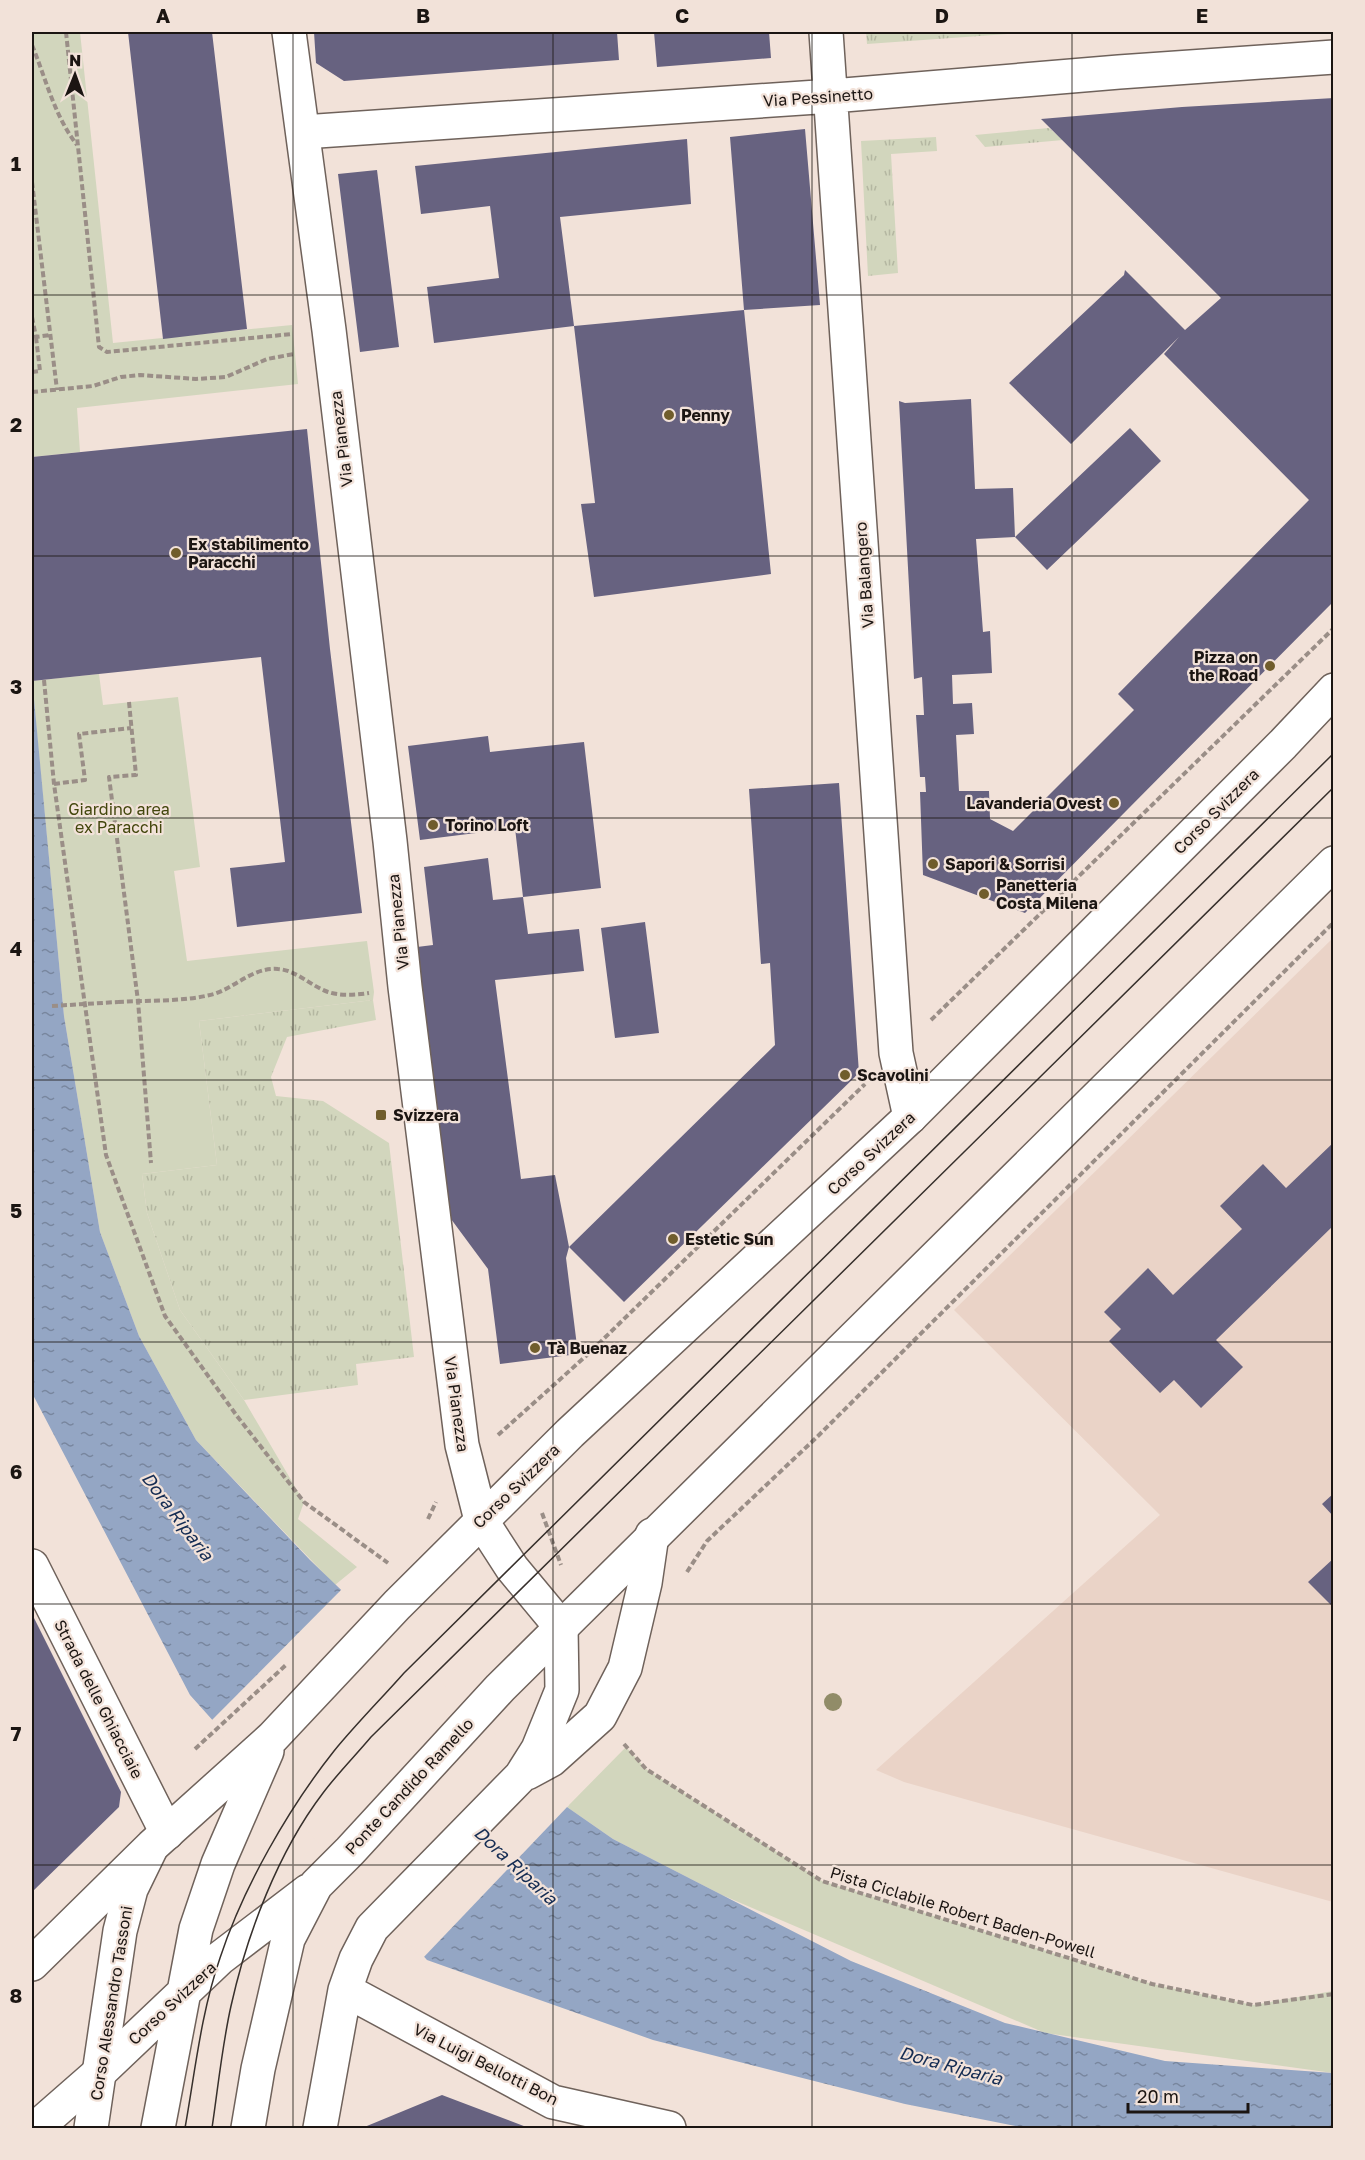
<svg xmlns="http://www.w3.org/2000/svg" width="1365" height="2160" font-family="'Golos Text',sans-serif">
<style>
.built{fill:#ead3c7}
.grass{fill:url(#grass-tufts)}
.park{fill:#d2d6bd}
.water{fill:url(#water-ripples)}
.pier{fill:#f2e2d9}
.building{fill:#676280}
.lines{fill:none;stroke-linecap:round;stroke-linejoin:round}
.minor-casing{stroke:#6f625b;stroke-width:36}
.tertiary-casing{stroke:#6f625b;stroke-width:36}
.path{stroke:#9a8e87;stroke-width:4;stroke-dasharray:6 3;stroke-linecap:butt}
.minor{stroke:#fff;stroke-width:33}
.tertiary{stroke:#fff;stroke-width:33}
.tram{stroke:#37302c;stroke-width:1.5}
.path-bridge{stroke:#9a8e87;stroke-width:4;stroke-dasharray:6 3;stroke-linecap:butt}
.tree{fill:#918c68}
.grid{fill:none;stroke:#1b1512;stroke-width:1.5;stroke-opacity:0.55}
.poi-dot{fill:#705d2c;stroke:#f2e2d9;stroke-width:2}
.labels{text-anchor:middle;dominant-baseline:central;stroke-width:4.5;stroke-linejoin:round;paint-order:stroke}
.street-label{font-size:16px;fill:#1b1512;stroke:#f2e2d9}
.poi-label{font-size:16px;font-weight:bold;fill:#1b1512;stroke:#f2e2d9;text-anchor:start}
.park-label{font-size:16px;fill:#42460c;stroke:#f2e2d9}
.water-label{font-size:18px;font-style:italic;fill:#142c53;stroke:#f2e2d9}
.neatline{fill:none;stroke:#1b1512;stroke-width:2}
.grid-label{font-size:20px;text-anchor:middle;font-weight:bold;fill:#1b1512}
</style>
<defs>
<pattern id="grass-tufts" width="24" height="20" patternUnits="userSpaceOnUse" patternTransform="scale(1.5)"><rect width="24" height="20" fill="#d2d6bd"/><path d="M3 7l-1-3M5 7V3M7 7l1-3M15 17l-1-3M17 17v-4M19 17l1-3" fill="none" stroke="#b4b7a1"/></pattern>
<pattern id="water-ripples" width="26" height="14" patternUnits="userSpaceOnUse" patternTransform="scale(1.5)"><rect width="26" height="14" fill="#94a6c4"/><path d="M2 4q2-2 4 0t4 0M15 11q2-2 4 0t4 0" fill="none" stroke="#78869e"/></pattern>
</defs>
<rect width="100%" height="100%" fill="#f2e2d9"/>
<path class="built" d="M1333 938V1902L904 1782 876 1770 1160 1515 954 1310Z"/>
<path class="grass" d="M866 32H1034L867 44Z
M1049 128 1063 140 985 147 975 135Z
M936 137 937 151 891 154 898 273 868 276 861 141Z
M373 1000 376 1020 287 1037 271 1077 276 1096 323 1101 389 1143 414 1357 356 1364 358 1385 244 1400 180 1310 147 1213 142 1174 217 1165 199 1021Z"/>
<path class="park" d="M32 32H80L113 343 292 325 298 384 77 408 80 452 32 457Z
M99 674 103 705 178 697 200 867 174 871 187 961 367 941 374 992 373 1000 199 1021 217 1165 142 1174 147 1213 180 1310 244 1400 304 1502 298 1519 357 1567 335 1585 196 1440 139 1336 100 1232 64 1016 32 681Z
M626 1747 646 1769 822 1881 1152 1984 1253 2005 1333 1991V2073L1045 2033 722 1895 613 1839 567 1807Z"/>
<path class="water" d="M32 678 64 1016 100 1232 139 1336 196 1440 310 1560 567 1807 613 1839 851 1961 1005 2023 1165 2061 1333 2073V2128H1026L905 2104 653 2040 427 1960 190 1695 32 1393Z"/>
<path class="pier" d="M343 1588 569 1805 422 1959 210 1722Z"/>
<path class="building" d="M128 32H212L247 329 163 339Z
M314 32H617L619 60 344 81 316 63Z
M654 32H769L771 58 657 67Z
M1334 98V601L1025 913 923 875 920 792H926L925 777H920L916 715H924L922 677 914 679 899 401 905 403 971 399 975 489 1013 488 1015 537 976 539 983 632 990 631 992 673 952 675 953 704 972 703 974 734 956 735 959 791H989L990 819 1013 831 1134 710 1118 694 1309 500 1164 354 1179 337 1071 444 1009 383 1124 275 1125 270 1185 330 1221 298 1041 119 1182 107Z
M805 129 820 305 744 310 771 574 594 597 581 504 595 503 574 326 744 310 730 137Z
M687 139 691 204 560 217 574 326 434 343 427 287 499 278 490 206 421 214 415 166Z
M377 170 399 347 360 352 338 174Z
M1130 428 1161 461 1047 570 1015 537Z
M307 429 330 649 362 913 237 927 230 868 285 862 261 657 32 681V457Z
M488 736 490 752 584 742 601 888 523 897 515 828 420 840 408 746Z
M839 783 859 1073 624 1302 569 1247 566 1258 578 1354 500 1364 488 1269 451 1219 417 947 433 945 424 867 488 858 493 900 523 897 528 934 579 929 584 971 495 980 521 1179 555 1175 569 1247 775 1045 770 963 761 964 749 789Z
M645 922 659 1033 615 1038 601 928Z
M1334 1142V1225L1216 1340 1243 1367 1201 1408 1174 1380 1160 1393 1109 1341 1121 1329 1104 1312 1148 1268 1173 1295 1242 1229 1220 1206 1263 1164 1286 1188Z
M1334 1493V1517L1322 1504Z
M1334 1558V1608L1308 1582Z
M32 1614 121 1792 119 1807 32 1892Z
M442 2095 529 2128H362Z"/>
<g class="lines">
<defs>
<path id="minor" d="M826 32 896 1053 910 1117
M303 132 832 96 1119 72 1334 57
M32 1566 167 1833
M527 1773 551 1760 600 1716 625 1668 645 1583 652 1535
M345 1990 553 2102 669 2128
M91 2128 120 1931 131 1889 150 1850
M320 2128 345 1990 356 1959 372 1928 521 1776 538 1749 562 1690 561 1627"/>
<path id="tertiary" d="M289 32 329 330 390 841 405 987 462 1445 481 1520 512 1568 561 1627
M32 1964 152 1846 272 1738 397 1605 570 1433 910 1117 1283 744 1334 690
M36 2128 100 2072 220 1958 308 1891
M158 2128 196 1929 218 1864 267 1751
M248 2128 258 2069 288 1939 316 1885 350 1851 500 1688 1334 863"/>
</defs>
<use href="#minor" class="minor-casing"/>
<use href="#tertiary" class="tertiary-casing"/>
<path class="path" d="M66 32 99 347 107 352 292 334
M32 45C46 79 54 115 77 145
M32 182 57 390
M32 317 36 337 50 335
M32 372 40 371 36 337
M32 392 93 386 121 377 140 375 196 379 226 377 267 359 294 354
M44 680 54 784 106 1155 165 1316 237 1416 304 1502 388 1563
M129 702 136 775 109 777 138 1001 151 1163
M54 784 85 780 79 734 131 728
M118 1002C150 1000 184 1002 214 994 236 987 253 967 278 969 296 970 311 986 328 992 340 996 356 995 369 993
M931 1020 1334 628
M498 1435 586 1356 865 1084
M542 1513 561 1565
M428 1519 436 1502
M687 1572 707 1541 817 1437 1334 922
M624 1744 646 1769 822 1881 1152 1984 1253 2005 1334 1994
M195 1749 287 1664"/>
<use href="#minor" class="minor"/>
<use href="#tertiary" class="tertiary"/>
<path class="tram" d="M185 2128C195 2072 201 2013 220 1958 243 1888 288 1809 334 1751 356 1724 381 1699 404 1673L1334 753
M212 2128C218 2088 222 2046 231 2006 247 1934 278 1852 323 1793 338 1773 355 1756 371 1737L1334 787"/>
<path class="path-bridge" d="M52 1006 118 1002"/>
</g>
<circle class="tree" cx="833" cy="1702" r="9"/>
<path class="grid" d="M293 32V2128M553 32V2128M812 32V2128M1072 32V2128M32 295H1334M32 556H1334M32 818H1334M32 1080H1334M32 1342H1334M32 1604H1334M32 1865H1334"/>
<g class="poi-dot">
<circle cx="669" cy="415" r="6"/>
<circle cx="176" cy="553" r="6"/>
<circle cx="1270" cy="666" r="6"/>
<circle cx="1114" cy="803" r="6"/>
<circle cx="433" cy="825" r="6"/>
<circle cx="933" cy="864" r="6"/>
<circle cx="984" cy="894" r="6"/>
<circle cx="845" cy="1075" r="6"/>
<rect x="375" y="1109" width="12" height="12" rx="3"/>
<circle cx="673" cy="1239" r="6"/>
<circle cx="535" cy="1348" r="6"/>
</g>
<g class="labels">
<g class="street-label">
<text transform="translate(818 97) rotate(-4)">Via Pessinetto</text>
<text transform="translate(341 439) rotate(-97)">Via Pianezza</text>
<text transform="translate(864 575) rotate(-94)">Via Balangero</text>
<text transform="translate(1216 811) rotate(-45)">Corso Svizzera</text>
<text transform="translate(398 922) rotate(-96)">Via Pianezza</text>
<text transform="translate(871 1153) rotate(-43)">Corso Svizzera</text>
<text transform="translate(457 1404) rotate(82)">Via Pianezza</text>
<text transform="translate(516 1486) rotate(-44)">Corso Svizzera</text>
<text transform="translate(99 1699) rotate(63)">Strada delle Ghiacciaie</text>
<text transform="translate(409 1786) rotate(-47)">Ponte Candido Ramello</text>
<text transform="translate(963 1912) rotate(17)">Pista Ciclabile Robert Baden-Powell</text>
<text transform="translate(111 2003) rotate(-81)">Corso Alessandro Tassoni</text>
<text transform="translate(172 2003) rotate(-43)">Corso Svizzera</text>
<text transform="translate(486 2064) rotate(27)">Via Luigi Bellotti Bon</text>
</g>
<g class="poi-label">
<text x="681" y="415">Penny</text>
<text x="188" y="544">Ex stabilimento<tspan x="188" dy="18">Paracchi</tspan></text>
<text x="1258" y="657" text-anchor="end">Pizza on<tspan x="1258" dy="18">the Road</tspan></text>
<text x="1102" y="803" text-anchor="end">Lavanderia Ovest</text>
<text x="445" y="825">Torino Loft</text>
<text x="945" y="864">Sapori &amp; Sorrisi</text>
<text x="996" y="885">Panetteria<tspan x="996" dy="18">Costa Milena</tspan></text>
<text x="857" y="1075">Scavolini</text>
<text x="393" y="1115">Svizzera</text>
<text x="685" y="1239">Estetic Sun</text>
<text x="547" y="1348">Tà Buenaz</text>
</g>
<g class="park-label">
<text x="119" y="809">Giardino area<tspan x="119" dy="18">ex Paracchi</tspan></text>
</g>
<g class="water-label">
<text transform="translate(178 1516) rotate(53)">Dora Riparia</text>
<text transform="translate(516 1865) rotate(43)">Dora Riparia</text>
<text transform="translate(951 2065) rotate(15)">Dora Riparia</text>
</g>
</g>
<rect width="1365" height="2160" fill="none" stroke="#f2e2d9" stroke-width="66"/>
<g transform="translate(75 75) rotate(1)" stroke="#f2e2d9" stroke-width="4.5" paint-order="stroke">
<path d="M0-4.5L10 22L0 15L-10 22Z" fill="#1b1512"/>
<text y="-9" font-size="16" font-weight="bold" text-anchor="middle" fill="#1b1512">N</text>
</g>
<path d="M1128 2103v9h120v-9" fill="none" stroke="#1b1512" stroke-width="3"/>
<text x="1137" y="2103" font-size="18" fill="#1b1512" stroke="#f2e2d9" stroke-width="4.5" paint-order="stroke">20 m</text>
<rect x="33" y="33" width="1299" height="2094" class="neatline"/>
<g class="grid-label">
<text x="163" y="23">A</text>
<text x="423" y="23">B</text>
<text x="682" y="23">C</text>
<text x="942" y="23">D</text>
<text x="1202" y="23">E</text>
<text x="16" y="171">1</text>
<text x="16" y="432">2</text>
<text x="16" y="694">3</text>
<text x="16" y="956">4</text>
<text x="16" y="1218">5</text>
<text x="16" y="1479">6</text>
<text x="16" y="1741">7</text>
<text x="16" y="2003">8</text>
</g>
</svg>
